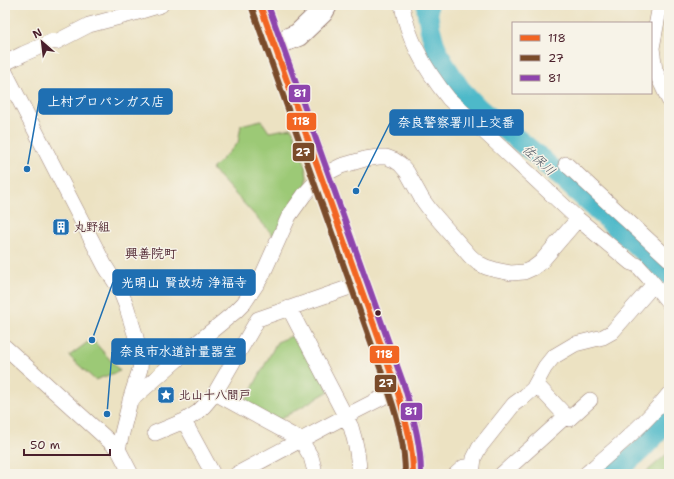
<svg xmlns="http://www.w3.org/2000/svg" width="674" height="479" font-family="'Shantell Sans','Klee One',sans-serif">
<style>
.green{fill:#9cc976;stroke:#737450}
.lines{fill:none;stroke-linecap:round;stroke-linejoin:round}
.river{stroke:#4db9c9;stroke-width:21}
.minor-casing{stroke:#9b8076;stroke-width:16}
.major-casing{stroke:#9b8076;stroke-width:22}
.highway-casing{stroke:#9b8076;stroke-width:24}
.minor{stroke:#fff;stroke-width:15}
.major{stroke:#fff;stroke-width:20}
.highway{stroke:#fff;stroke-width:22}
.bus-1-casing{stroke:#f7f3e8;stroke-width:9}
.bus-2-casing{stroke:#f7f3e8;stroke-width:9}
.bus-3-casing{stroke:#f7f3e8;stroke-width:9}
.bus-1{stroke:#f26522;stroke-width:6}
.bus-2{stroke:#7a4b2a;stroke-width:6}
.bus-3{stroke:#8e44ad;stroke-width:6}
.bus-dot{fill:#4a1f2b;stroke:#f7f3e8;stroke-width:1.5}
.labels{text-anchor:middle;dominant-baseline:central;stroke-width:3;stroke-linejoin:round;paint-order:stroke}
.poi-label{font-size:12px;font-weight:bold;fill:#4a1f2b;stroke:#f7f3e8;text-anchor:start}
.water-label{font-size:13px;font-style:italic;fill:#4b5562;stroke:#f7f3e8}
.neighbourhood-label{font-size:13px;font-weight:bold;fill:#4a1f2b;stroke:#f7f3e8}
.leader{fill:none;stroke:#1f6fb2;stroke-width:1.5}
.callout-dot{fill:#1f6fb2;stroke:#f7f3e8;stroke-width:1.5}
.callout{fill:#1f6fb2;stroke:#1f6fb2;stroke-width:1.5}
.callout-label{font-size:13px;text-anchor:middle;font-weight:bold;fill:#fff}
.line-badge{stroke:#f7f3e8;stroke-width:1.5}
.badge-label{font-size:11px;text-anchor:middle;font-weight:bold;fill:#fff}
</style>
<rect width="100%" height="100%" fill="#f7f3e8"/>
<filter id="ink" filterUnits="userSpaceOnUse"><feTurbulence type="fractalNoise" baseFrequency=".025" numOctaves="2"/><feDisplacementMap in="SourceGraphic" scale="8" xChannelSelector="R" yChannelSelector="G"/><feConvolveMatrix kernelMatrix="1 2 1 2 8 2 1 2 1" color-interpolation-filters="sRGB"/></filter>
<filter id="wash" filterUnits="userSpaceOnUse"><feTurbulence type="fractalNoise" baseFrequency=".012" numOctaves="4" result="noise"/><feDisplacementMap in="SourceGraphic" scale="16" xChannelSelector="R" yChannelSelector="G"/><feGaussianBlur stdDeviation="0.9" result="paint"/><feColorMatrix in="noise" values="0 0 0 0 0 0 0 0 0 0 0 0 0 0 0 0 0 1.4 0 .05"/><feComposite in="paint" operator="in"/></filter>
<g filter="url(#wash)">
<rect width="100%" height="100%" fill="#ece2c2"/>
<path class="green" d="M261 120 269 132 292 128C298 144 308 165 307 183L274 236 212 169 238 143 241 125Z
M297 334 329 391 277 421 244 404 277 342Z
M92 339 120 371 95 380 69 356Z
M669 452V474H644Z"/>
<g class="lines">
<path class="river" d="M428 5 427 10 430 28 434 43 442 61 460 89 478 108 537 155 669 275
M613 474 641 450 669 420"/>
</g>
</g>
<g filter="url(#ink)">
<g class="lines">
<defs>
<path id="minor" d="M402 5C408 41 427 72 449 99L578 219 631 263 637 265 648 277 669 303
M660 5 652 48 655 70 669 100
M5 63 23 54 53 41 56 42 89 25 131 14 161 5
M5 72 105 266 120 290 126 305 135 334 141 357 140 369 130 400
M566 164 669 259
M289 308 351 427C356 443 359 458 359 474
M5 347 118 449 131 474
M215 393 301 440 311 457 314 468V474
M566 416 569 419 590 400
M184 421 213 474
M155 433 184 421 198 412 204 406 215 393 258 319 359 284
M118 449 130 401 187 351 236 311 244 303 262 276 289 216 304 195 321 176 341 166 365 159 378 157H386L394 160 400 164 407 172 422 199 430 210 470 256 478 263 486 267 496 270 511 273 524 272 533 268 541 262 578 219
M237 474 346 416 397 390
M456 474 464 467H472
M472 474 474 458 479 448 514 404 525 396 533 389 545 367 553 357 575 344 603 337 612 332 654 284
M502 474 566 416 536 384
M586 474C615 449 645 424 669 394"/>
<path id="major" d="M260 5 274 45"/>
<path id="highway" d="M326 5 322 12 298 35 274 45 321 176 355 274 397 390 407 423 413 460V474"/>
</defs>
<use href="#minor" class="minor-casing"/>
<use href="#major" class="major-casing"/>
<use href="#highway" class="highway-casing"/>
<use href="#minor" class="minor"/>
<use href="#major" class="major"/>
<use href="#highway" class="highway"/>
<defs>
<path id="bus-1" d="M260 5 397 390C405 418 413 445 413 474"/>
<path id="bus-2" d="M252 8 389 393C398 419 405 446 405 474"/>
<path id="bus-3" d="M268 5 405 388C413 417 421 443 421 474"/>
</defs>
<use href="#bus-1" class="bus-1-casing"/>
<use href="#bus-2" class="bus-2-casing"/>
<use href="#bus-3" class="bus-3-casing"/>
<use href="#bus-1" class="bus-1"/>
<use href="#bus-2" class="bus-2"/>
<use href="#bus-3" class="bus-3"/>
</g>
</g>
<defs>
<symbol id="building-square" viewBox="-11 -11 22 22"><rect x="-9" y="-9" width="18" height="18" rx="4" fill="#1f6fb2" stroke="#f7f3e8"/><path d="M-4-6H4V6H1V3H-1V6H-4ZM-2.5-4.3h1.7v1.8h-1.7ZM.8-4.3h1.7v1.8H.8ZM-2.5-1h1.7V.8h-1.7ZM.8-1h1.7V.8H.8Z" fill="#fff"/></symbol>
<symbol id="sight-square" viewBox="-11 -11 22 22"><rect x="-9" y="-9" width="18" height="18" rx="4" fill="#1f6fb2" stroke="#f7f3e8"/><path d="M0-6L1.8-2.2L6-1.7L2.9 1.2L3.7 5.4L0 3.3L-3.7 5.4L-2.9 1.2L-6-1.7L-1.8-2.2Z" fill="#fff"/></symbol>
</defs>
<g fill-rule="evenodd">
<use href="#building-square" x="51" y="217" width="20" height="20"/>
<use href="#sight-square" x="156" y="385" width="20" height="20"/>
</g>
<circle class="bus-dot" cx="378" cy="313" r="3.5"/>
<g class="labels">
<g class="poi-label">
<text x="74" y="227">丸野組</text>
<text x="179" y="395">北山十八間戸</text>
</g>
<g class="water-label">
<text transform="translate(539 160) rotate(42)">佐保川</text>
</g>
<g class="neighbourhood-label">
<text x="151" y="253">興善院町</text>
</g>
</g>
<path class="leader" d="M27 169L39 101M356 191L390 123M92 340L113 282M107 414L112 352"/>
<g class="callout-dot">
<circle cx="27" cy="169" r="4"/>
<circle cx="356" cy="191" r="4"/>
<circle cx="92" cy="340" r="4"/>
<circle cx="107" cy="414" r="4"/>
</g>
<g class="callout">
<rect x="39" y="89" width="133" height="25" rx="4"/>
<rect x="390" y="110" width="133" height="25" rx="4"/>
<rect x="113" y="270" width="142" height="25" rx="4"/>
<rect x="112" y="339" width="133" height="25" rx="4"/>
</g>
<g class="callout-label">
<text x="106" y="106">上村プロパンガス店</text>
<text x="456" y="127">奈良警察署川上交番</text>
<text x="184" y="287">光明山 賢故坊 浄福寺</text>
<text x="178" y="356">奈良市水道計量器室</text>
</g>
<g class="line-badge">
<rect x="288" y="84" width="23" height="19" rx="4" fill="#8e44ad"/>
<rect x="286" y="112" width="31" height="19" rx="4" fill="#f26522"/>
<rect x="292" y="142" width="23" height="20" rx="4" fill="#7a4b2a"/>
<rect x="369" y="345" width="31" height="19" rx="4" fill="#f26522"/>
<rect x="374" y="374" width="23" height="19" rx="4" fill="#7a4b2a"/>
<rect x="400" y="402" width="23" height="19" rx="4" fill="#8e44ad"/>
</g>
<g class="badge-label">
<text x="300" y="97">81</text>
<text x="301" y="125">118</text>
<text x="303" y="156">27</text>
<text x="384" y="358">118</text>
<text x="386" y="387">27</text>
<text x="411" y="415">81</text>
</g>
<rect width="674" height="479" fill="none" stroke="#f7f3e8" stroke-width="20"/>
<rect x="512" y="22" width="140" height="72" fill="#f7f3e8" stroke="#b29e9c"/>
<rect x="520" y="35" width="20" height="6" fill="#f26522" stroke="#b29e9c"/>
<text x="548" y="42" font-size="12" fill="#4a1f2b">118</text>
<rect x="520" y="55" width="20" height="6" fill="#7a4b2a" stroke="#b29e9c"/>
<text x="548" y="62" font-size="12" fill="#4a1f2b">27</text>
<rect x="520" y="75" width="20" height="6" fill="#8e44ad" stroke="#b29e9c"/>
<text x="548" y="82" font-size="12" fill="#4a1f2b">81</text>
<g transform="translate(42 42) rotate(332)" stroke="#f7f3e8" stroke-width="3" paint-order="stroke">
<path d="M0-3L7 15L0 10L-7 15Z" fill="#4a1f2b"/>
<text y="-6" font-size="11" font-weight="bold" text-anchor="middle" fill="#4a1f2b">N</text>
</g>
<path d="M24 449v6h86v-6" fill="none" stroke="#4a1f2b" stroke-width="2"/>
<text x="30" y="449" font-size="12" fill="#4a1f2b" stroke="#f7f3e8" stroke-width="3" paint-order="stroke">50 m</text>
</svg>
